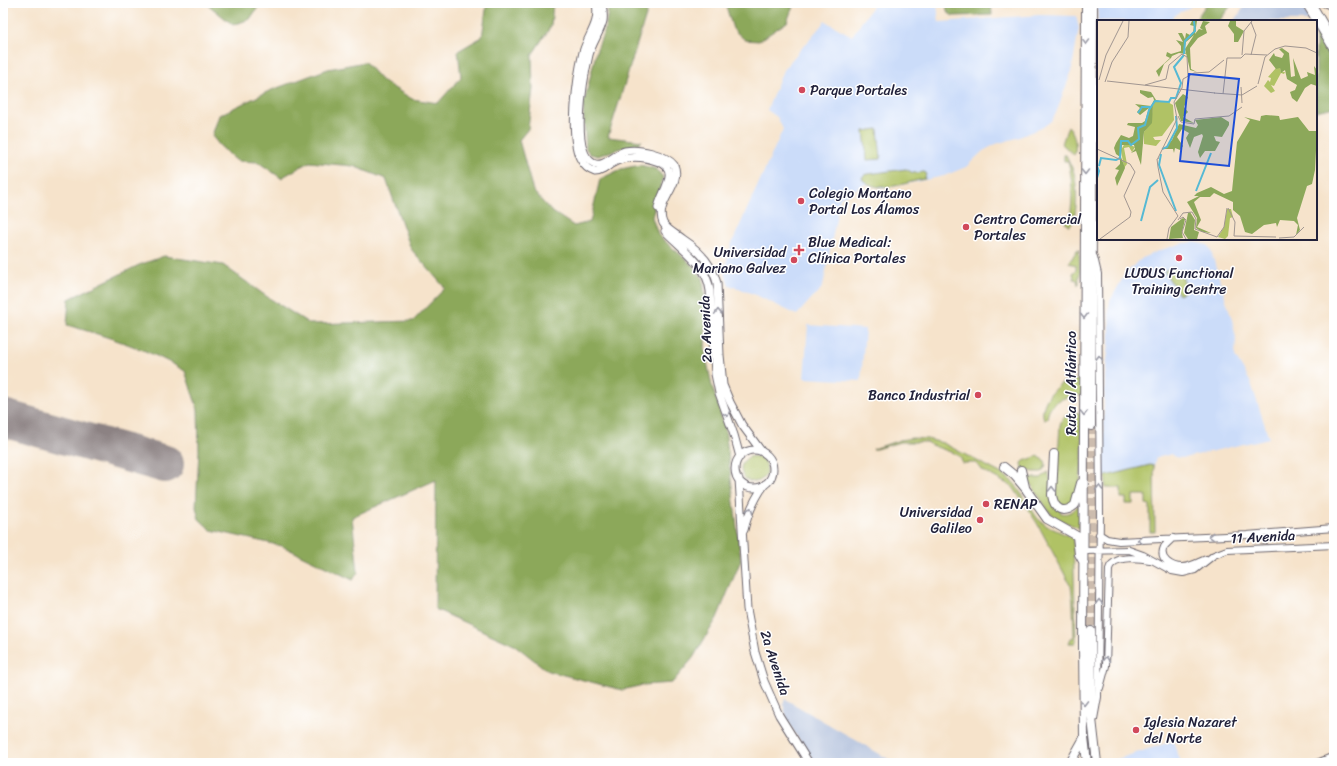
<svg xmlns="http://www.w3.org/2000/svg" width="1337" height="766" font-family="Sriracha,sans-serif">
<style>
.built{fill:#cbdcf9}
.industrial{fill:#b7c5de}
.green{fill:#b0c265;stroke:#697250}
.forest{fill:#8ca85a;stroke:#57654a}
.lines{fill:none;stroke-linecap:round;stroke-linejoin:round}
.runway{stroke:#8c8283;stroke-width:38}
.highway-tunnel{stroke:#ccbcae;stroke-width:8;stroke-dasharray:8 4;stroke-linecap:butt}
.secondary-casing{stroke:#6c666d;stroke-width:8}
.primary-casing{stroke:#6c666d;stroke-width:9}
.highway-casing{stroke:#6c666d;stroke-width:10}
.secondary{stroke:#fff;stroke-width:6}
.primary{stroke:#fff;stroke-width:7}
.highway{stroke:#fff;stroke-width:8}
.oneway{stroke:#9c9ca7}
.poi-dot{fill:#d1495b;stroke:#fff;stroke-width:1.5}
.labels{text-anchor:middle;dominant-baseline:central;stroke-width:3;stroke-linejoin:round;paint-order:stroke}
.poi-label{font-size:14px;fill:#22223b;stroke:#fff;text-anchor:start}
.street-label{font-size:14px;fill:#22223b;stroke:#fff}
.inset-river{fill:none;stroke:#55b9d4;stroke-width:2}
.inset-road{fill:none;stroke:#a19691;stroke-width:1}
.view{fill:#1d4ed8;fill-opacity:0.15;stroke:#1d4ed8;stroke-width:2}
.inset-edge{fill:none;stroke:#22223b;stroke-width:2}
</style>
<rect width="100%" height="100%" fill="#fff"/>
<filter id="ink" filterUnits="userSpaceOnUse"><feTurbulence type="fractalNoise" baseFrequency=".025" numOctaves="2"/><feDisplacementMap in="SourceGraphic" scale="8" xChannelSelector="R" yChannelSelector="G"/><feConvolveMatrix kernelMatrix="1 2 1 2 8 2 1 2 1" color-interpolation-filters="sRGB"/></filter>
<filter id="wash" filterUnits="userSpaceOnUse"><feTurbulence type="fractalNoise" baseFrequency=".012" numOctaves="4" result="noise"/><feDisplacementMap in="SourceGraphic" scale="16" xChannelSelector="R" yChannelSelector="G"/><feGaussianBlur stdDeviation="0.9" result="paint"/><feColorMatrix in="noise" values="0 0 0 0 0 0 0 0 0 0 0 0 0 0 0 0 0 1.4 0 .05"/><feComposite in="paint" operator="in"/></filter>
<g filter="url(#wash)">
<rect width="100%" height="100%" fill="#f6e3cb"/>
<path class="built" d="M875 3H937L939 22 1039 15 1076 16 1079 28 1071 73 1056 113 1051 121 1043 127 1017 138 996 144 983 151 966 167 944 176 883 189 865 184 840 198 823 286 818 293 812 298 797 315 756 295 729 285 725 274 727 259 731 245 783 129 777 117 767 110 783 70 825 21 852 36Z
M1102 3H1196L1182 12 1181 11 1168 21H1098V34L1097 5Z
M1193 242 1208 245 1211 251 1233 323 1236 338 1235 356 1251 383 1269 438 1184 458 1175 457 1172 454 1156 458 1154 466 1150 465 1102 477 1105 375 1110 335 1109 309 1110 301 1125 274 1136 263 1144 257 1161 250 1180 244Z
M808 325 865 329 861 381 804 378Z
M1173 741 1181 762 1178 763H1105Z"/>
<path class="industrial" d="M1247 3H1301L1312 21H1234Z
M785 699 885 757 895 763H815L795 734 787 719 783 704Z"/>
<path class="green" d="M1068 126C1075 132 1077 147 1074 155L1062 144Z
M878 129 881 159 867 160 864 131Z
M1064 155H1066C1068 160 1071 165 1073 170 1077 180 1079 217 1070 225H1068L1065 222 1066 218H1070C1073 199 1073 180 1068 161H1064Z
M906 169 913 173 924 172 926 173 925 179C905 182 880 195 863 180L862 178 864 175 868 174Z
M1077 250H1079L1080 274 1079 276V285H1078L1077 280 1074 279 1073 273 1076 271V265L1069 263Z
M1174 267 1175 271 1180 270 1187 290 1179 295 1164 271Z
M1076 380H1083L1082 395C1066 397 1050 399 1047 418L1044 419C1039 407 1051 390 1061 384 1065 381 1071 381 1076 380Z
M1075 412 1081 414C1082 445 1087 479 1070 506H1060L1057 501 1056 490 1060 425C1062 416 1067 415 1075 412Z
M912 438 927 439 943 443 1004 475 1015 484 1038 519 1047 526 1073 538 1076 641 1075 643H1069L1071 638 1074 637 1073 604 1071 586 1037 523 1013 487 983 471 979 466 975 463H962L961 458 956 454 931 445 926 442H900L876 449H873L900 440Z
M741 469a13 13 0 1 1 26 0a13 13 0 1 1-26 0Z
M1038 456 1045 461 1046 465 1042 472H1034L1023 469 1022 463 1024 461Z
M1150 465 1154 466 1155 532H1150V505L1146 504V495H1133V504H1126V498H1121V488H1105L1106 476Z
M1048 472 1061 513C1069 515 1074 511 1078 505L1079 506V528L1058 519 1050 513 1028 480 1029 478H1041Z"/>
<path class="forest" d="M206 3H261L250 19 233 25Z
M487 3H553L551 26 532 55 533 89 528 129 519 140 533 191 551 211 574 226 590 222 600 179 621 169 640 165 656 169 663 177 652 217 658 235 691 264 703 278 706 308 705 352 712 386 725 428 741 560 717 618 693 658 672 683 643 685 622 690 548 671 516 646 435 609 436 480 352 517 358 572 353 580 282 546 211 530 199 519 196 507 199 451 198 410 185 371C149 349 108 337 67 325L69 299 139 265 164 256 223 265 266 296 310 324 413 321 445 288 411 249 386 179 353 166 309 162 281 178 258 162 237 161 220 146 212 136 219 115 269 91 328 69 365 62 381 80 412 99 438 103 461 77 458 51 482 37Z
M607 3H656L648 9 608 137 642 141 640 143 615 150 598 156 590 154 586 149 583 107 597 49 605 29 608 11Z
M725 3H796L793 6 787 22 759 41 745 40 733 29Z
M946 3H991L992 15 953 16 947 12Z
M1207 3H1233L1219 21H1195Z
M1316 32 1334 60V107L1316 111Z"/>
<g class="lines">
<path class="runway" d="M3 418 165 464"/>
</g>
</g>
<g filter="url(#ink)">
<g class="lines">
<path class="highway-tunnel" d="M1091 426 1093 521 1091 631"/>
<defs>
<path id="secondary" d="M1305 3 1316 21
M1312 3 1334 41
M1323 3 1334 7
M1316 21 1334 51
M1094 257 1098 274 1100 513 1098 697 1094 719
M1099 534 1107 539 1119 541 1247 535 1334 528
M1173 538C1170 541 1166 544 1164 547 1158 559 1172 567 1182 567 1191 567 1198 562 1206 559
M1084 551 1129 550 1143 555 1172 571 1183 573 1195 570 1214 555 1227 550 1334 545
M1100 688 1106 666 1109 569C1110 567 1110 565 1112 564 1119 556 1140 558 1150 560
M1317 763 1334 756"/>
<path id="primary" d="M596 3C600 25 589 32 583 52 577 77 568 138 581 160 584 166 589 170 595 172 601 172 606 168 611 164 627 155 642 156 659 162 665 164 670 169 669 176 668 187 660 197 658 208
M602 3C603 9 604 15 603 21 600 33 592 43 589 55 584 76 570 151 593 163 603 169 616 153 625 151 638 148 665 154 674 165 683 185 654 202 663 223 667 230 676 234 682 239 699 250 712 263 717 283L720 355 723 385 730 402 742 425 762 452
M665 231C682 249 707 264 710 291L715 374 719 393 734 435 740 457
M735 469a19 19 0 1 1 38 0a19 19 0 1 1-38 0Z
M739 479 747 609 755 652 764 681 779 715 809 763
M744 530C748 513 755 498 765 484"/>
<path id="highway" d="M1086 3 1083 644 1084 737 1087 763
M1091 426 1093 3
M1054 454 1052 495C1054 509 1063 515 1075 505L1081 483
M1004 467 1015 476 1025 488 1047 519 1077 536 1079 554 1084 563
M1021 470 1025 487
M1091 631V710L1097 763
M1070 763 1084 738"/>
</defs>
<use href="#secondary" class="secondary-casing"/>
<use href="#primary" class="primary-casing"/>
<use href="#highway" class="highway-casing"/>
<use href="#secondary" class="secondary"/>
<use href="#primary" class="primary"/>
<use href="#highway" class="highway"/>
</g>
<defs><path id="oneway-chevron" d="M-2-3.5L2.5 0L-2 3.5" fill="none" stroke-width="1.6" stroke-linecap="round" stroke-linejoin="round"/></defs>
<g class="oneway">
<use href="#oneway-chevron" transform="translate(1086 42) rotate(90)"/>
<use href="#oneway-chevron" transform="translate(1085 172) rotate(90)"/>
<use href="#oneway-chevron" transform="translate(718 312) rotate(-92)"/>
<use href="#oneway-chevron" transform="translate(1084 316) rotate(90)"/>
<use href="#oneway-chevron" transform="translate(1099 358) rotate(-91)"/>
<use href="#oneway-chevron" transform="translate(1084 413) rotate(90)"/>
<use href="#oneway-chevron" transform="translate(727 414) rotate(70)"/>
<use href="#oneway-chevron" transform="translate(1099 488) rotate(-90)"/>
<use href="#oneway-chevron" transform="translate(1052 489) rotate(-90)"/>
<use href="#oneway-chevron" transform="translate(750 510) rotate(-68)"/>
<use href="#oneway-chevron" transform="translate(1211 536) rotate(177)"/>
<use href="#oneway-chevron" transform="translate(1140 540) rotate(177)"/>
<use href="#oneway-chevron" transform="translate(1099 602) rotate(-90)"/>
<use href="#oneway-chevron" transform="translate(1106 659) rotate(-86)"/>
<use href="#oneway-chevron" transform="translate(1084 703) rotate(89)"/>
</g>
</g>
<g class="poi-dot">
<circle cx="802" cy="90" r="4"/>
<circle cx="801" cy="201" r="4"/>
<circle cx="966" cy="227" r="4"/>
<path d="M797 244h4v4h4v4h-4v4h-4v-4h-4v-4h4z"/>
<circle cx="1179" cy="258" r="4"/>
<circle cx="794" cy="260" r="4"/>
<circle cx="978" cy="395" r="4"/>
<circle cx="986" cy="504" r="4"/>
<circle cx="980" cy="520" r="4"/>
<circle cx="1136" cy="730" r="4"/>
</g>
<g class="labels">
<g class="poi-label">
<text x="810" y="90">Parque Portales</text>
<text x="809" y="193">Colegio Montano<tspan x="809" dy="16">Portal Los Álamos</tspan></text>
<text x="974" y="219">Centro Comercial<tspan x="974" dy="16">Portales</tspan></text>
<text x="808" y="242">Blue Medical:<tspan x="808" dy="16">Clínica Portales</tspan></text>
<text x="786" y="252" text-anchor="end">Universidad<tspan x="786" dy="16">Mariano Galvez</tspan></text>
<text x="1179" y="273" text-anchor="middle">LUDUS Functional<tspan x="1179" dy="16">Training Centre</tspan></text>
<text x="970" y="395" text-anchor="end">Banco Industrial</text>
<text x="994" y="504">RENAP</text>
<text x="972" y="512" text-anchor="end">Universidad<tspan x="972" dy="16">Galileo</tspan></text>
<text x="1144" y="722">Iglesia Nazaret<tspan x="1144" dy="16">del Norte</tspan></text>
</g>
<g class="street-label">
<text transform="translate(706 329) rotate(-92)">2a Avenida</text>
<text transform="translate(1071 383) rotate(-90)">Ruta al Atlántico</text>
<text transform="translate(1263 537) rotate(-3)">11 Avenida</text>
<text transform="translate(775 663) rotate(72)">2a Avenida</text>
</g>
</g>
<g transform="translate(1097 20)">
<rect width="220" height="220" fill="#f6e3cb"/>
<path d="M179 48H183L184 52H188L187 54 184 53 177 66 174 65 178 71 174 73 167 66 171 60 173 62 174 58 171 57ZM69 81 76 85 77 100 65 116 56 117 58 120H64L59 126 47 124V112L54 103 56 85 58 82ZM28 123 38 127 35 132 32 127 27 128 30 144 27 148 24 130ZM130 189H134L136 197 133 198 131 216 128 219 121 217 127 207Z" fill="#b0c265"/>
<path d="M95 1H100L98 14 102 9 106 10 103 8 106 1 113 2 108 6 110 13 101 18 93 28 94 49 100 52 93 50 88 29 97 15 89 22 87 30 89 34 82 33 75 36 74 38 67 44 62 57 59 51 73 38 69 36 70 32 74 34 84 31V26L79 20 86 22 81 13H85L88 19 89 13 93 15 96 12 97 6 93 5ZM133 1H139V6L147 11 141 22H137V14L131 6ZM185 28 192 33 194 57 198 56 196 38 204 59 211 56 210 52 218 55 217 46 220 50V66L214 64 208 68 200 82 195 78 193 72 198 70 200 65 190 59 188 50 184 53 183 48 179 49 172 40 177 33 178 36 185 38 187 34 182 29ZM43 70 54 72 59 80 67 82H58L56 85 55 103 47 112 44 145 39 131 34 133 38 129 37 125H25L24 137 28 148 20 166 18 158 22 150 18 149 23 144V137L19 134 17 128 19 123 24 115 32 118 36 116 38 107 30 105 31 103H45L48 101 52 88 43 95 40 92 43 88 38 84 54 86 57 80 56 77 51 78 43 73ZM86 74 91 77 87 87 91 92 86 97 97 103 84 101 78 83ZM169 95 182 96 183 100 201 97 212 111H220L218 150 215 164 210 166 200 198 203 210 199 215 201 205 197 201 183 200 180 207 179 203 167 205 155 214 148 212 143 196 136 190V182L117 173 113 177H103L97 182 104 200 100 207 114 213 105 212 99 208 100 198 90 182 102 176H97L100 173 114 167 127 174 135 171 140 122 153 100 147 97 163 101 164 96ZM124 97 132 102V105L125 117 117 116 119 121 123 122 118 131H108L103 138 101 132 106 116 105 114 97 117 93 128 89 118 92 113 85 109 80 117 86 126 83 130 78 128 77 133 76 129H67L75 120 82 104 99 108 101 105 98 100ZM93 192 98 200 97 210 102 212 100 219H91L87 213 91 193ZM86 198 88 199 85 213 86 218 72 219 74 207Z" fill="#8ca85a"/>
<path class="inset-river" d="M87 34 88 21 98 11 97 1M41 93 45 87H54M65 129 70 127 80 108 79 96M64 134 62 145 79 191M0 146 2 151 0 158M2 146 4 138 19 140 23 138 24 121H31L34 125 42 119 41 108 48 105 52 90 58 81 72 82 74 78H79L84 63 77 47 87 35M99 171 114 133M44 201 53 167 61 160"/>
<path class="inset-road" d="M145 35 147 11 155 1M154 35 159 15 154 2M2 60 9 35 26 1M10 61 118 73M8 62 15 42 31 17 32 1M161 64 168 37 178 29 188 26 209 28 220 33M48 65 69 59 72 45 85 34 90 37 91 56M144 67 145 83M117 73 145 75 160 66M126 74 130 38H144L148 34 170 35M81 96 84 102 97 104 98 99 132 96 145 87M0 129 33 144 38 152 27 176 34 192 33 197 3 219M61 138 80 99 77 82 85 68 86 59 97 53 112 52 127 40M62 138 60 139 61 147 66 172 81 196 72 208 70 219M131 188 138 202 137 216 179 217M83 199 86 197 89 200 85 212 89 219M81 200 86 193 95 192 99 199 98 209 120 217M120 217 127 207 130 188M182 218 197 217 207 207"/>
<path class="view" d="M92 54 142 59 132 146 83 141Z"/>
<rect width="220" height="220" class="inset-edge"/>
</g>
<rect width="1337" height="766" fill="none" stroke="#fff" stroke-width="16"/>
</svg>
